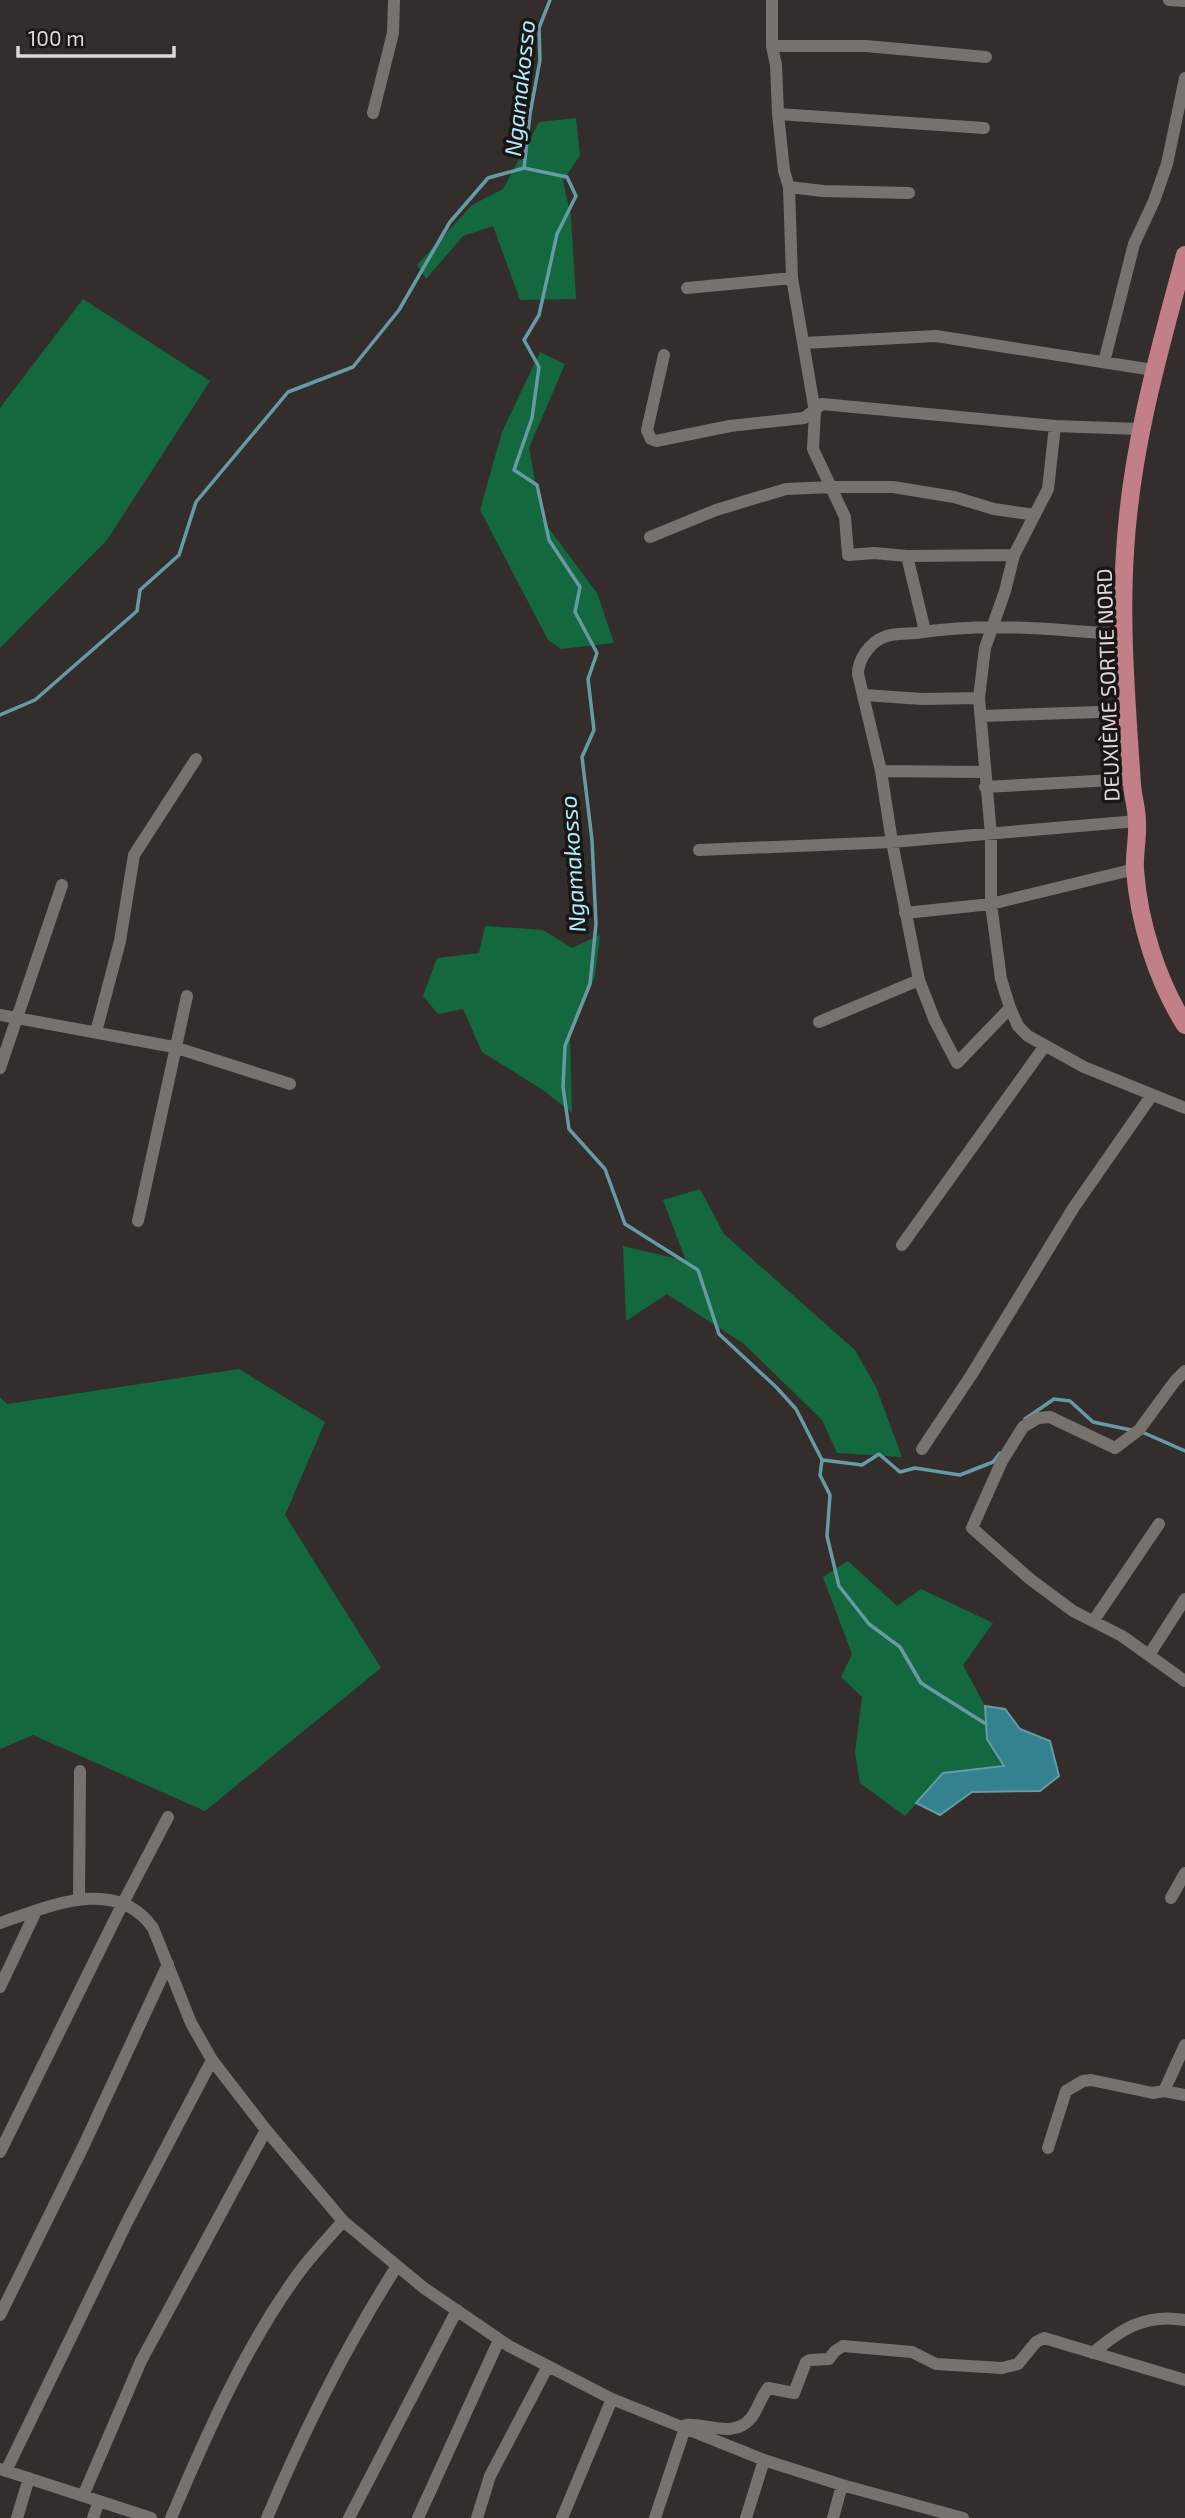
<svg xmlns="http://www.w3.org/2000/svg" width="1185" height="2518" font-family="'Exo 2',sans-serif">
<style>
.green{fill:#13683f}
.water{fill:#34818f;stroke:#669ba5;stroke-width:2}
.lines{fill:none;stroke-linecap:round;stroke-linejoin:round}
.stream{stroke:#669ba5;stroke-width:3.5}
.street{stroke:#78726e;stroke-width:12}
.primary{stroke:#c27f89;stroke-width:18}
.labels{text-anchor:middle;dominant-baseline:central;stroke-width:7;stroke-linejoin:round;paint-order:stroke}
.street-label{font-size:21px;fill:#dcd9d7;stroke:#191615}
.water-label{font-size:23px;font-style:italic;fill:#b0edfa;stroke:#191615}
</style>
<rect width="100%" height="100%" fill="#332e2b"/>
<path class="green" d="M576 118 580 155 563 181 571 217 576 299 520 300 493 226 463 236 426 279 417 265 472 205 503 189 539 122Z
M83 299 210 381 107 540 0 648V408Z
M540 352 565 364 529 448 542 519 597 593 614 643 561 649 548 640 480 510 502 432Z
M485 926 543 930 572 948 600 935 595 976 570 1038 572 1113 543 1090 482 1052 463 1009 438 1014 423 996 437 958 479 953Z
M700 1189 724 1234 855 1350 876 1387 902 1457 837 1453 822 1420 744 1344 667 1294 626 1321 623 1246 686 1261 663 1200Z
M239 1369 325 1422 285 1515 381 1668 205 1811 33 1735 0 1749V1397L7 1404Z
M848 1561 897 1606 921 1589 993 1623 963 1665 985 1706 987 1739 1005 1767 943 1773 905 1816 860 1783 855 1752 862 1697 841 1677 852 1654 823 1577Z"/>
<path class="water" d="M985 1706 1005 1709 1020 1729 1050 1741 1059 1776 1040 1791 972 1792 940 1815 916 1803 943 1773 1004 1766 987 1739Z"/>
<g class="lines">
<path class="stream" d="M550 0 539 28 540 60 530 114 524 168 567 177 576 196 557 234 539 315 524 340 539 367 532 418 514 470 537 485 549 540 580 587 575 612 597 653 588 679 594 730 582 757 592 840 596 924 590 984 565 1046 563 1087 569 1129 605 1169 625 1224 698 1270 719 1334 776 1387 796 1409 822 1460 820 1475 830 1495 827 1536 839 1586 869 1624 900 1647 921 1683 986 1724
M0 715 35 700 137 611 140 590 179 555 196 502 288 392 353 367 399 310 450 222 488 178 524 168
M1025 1419 1054 1399 1070 1401 1093 1422 1131 1430
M1142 1432 1185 1451
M823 1460 862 1465 879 1454 900 1472 915 1468 960 1475 993 1462 1000 1453"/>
<path class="street" d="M772 0V46L776 65 778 114 784 171 789 187 792 278 815 412 813 449 845 517 848 555 874 553 907 556 1014 555
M1169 0 1185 1
M772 46H866L986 57
M373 113 393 33 394 0
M778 114 984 128
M789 187 823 191 909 193
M687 288 792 278
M804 343 936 336 1153 370
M664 355 647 430 651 439 656 441 730 426 804 418 822 404 1055 426 1139 429
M1104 362 1134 244 1154 201 1167 164 1185 78
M1055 426 1048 489 1014 555 1005 591 985 648 979 698 991 835V904L1001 979 1010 1008 1018 1026 1028 1036 1084 1067 1185 1108
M650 537 716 510 786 489 833 487H893L954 497 994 509 1035 515
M907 556 925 631
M864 695 922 699 979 698
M982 716 1129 711
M881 771 984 772
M985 787 1132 779
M699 850 892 842 1137 821
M905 913 991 904 1135 869
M1010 1008 957 1063 935 1021 919 980 892 842 881 771 858 674C858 660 869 643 884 637 893 633 906 634 916 633 986 622 1054 629 1124 635
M0 1015 174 1047 290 1084
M819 1022 919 980
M96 1032 120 941 134 855 196 759
M0 1068 62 885
M138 1221 187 996
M902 1245 1044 1047
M1185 1371 1175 1381 1139 1430 1115 1448 1050 1417 1038 1418 1023 1427 1002 1461 972 1528 1030 1579 1073 1611 1122 1636 1185 1681
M922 1449 972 1374 1074 1207 1152 1095
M1094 1620 1159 1524
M1149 1655 1185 1599
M1171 1898 1185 1873
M79 1900 80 1771
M0 1923C48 1907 116 1875 153 1928L191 2023 212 2060 266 2130 343 2221 424 2288 509 2346 612 2399 764 2460 842 2485 963 2518
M0 1987 36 1911
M1164 2091 1185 2095
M1048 2148 1066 2091 1083 2081 1091 2080 1153 2093 1164 2091 1185 2045
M0 2152 123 1903 168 1817
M0 2315 83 2147 168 1964
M1093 2353C1121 2329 1146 2313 1185 2320
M0 2469 151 2518
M6 2471 128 2220 212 2060
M83 2496 141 2361 266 2130
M17 2518 29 2478
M93 2518 99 2501
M171 2518C206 2435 249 2338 304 2266 316 2251 330 2236 343 2221
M267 2518C304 2430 346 2346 397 2266
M349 2518 457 2310
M418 2518 499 2340
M477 2518 490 2476 548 2366
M562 2518 612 2399
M655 2518 686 2425C707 2423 734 2439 751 2418 758 2409 761 2397 768 2388L794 2393 806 2362 810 2360 829 2359 835 2351 843 2346 912 2352 936 2364 1002 2368 1018 2364 1036 2342 1044 2338 1185 2380
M746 2518 764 2460
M833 2518 842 2485"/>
<path class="primary" d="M1185 255C1158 355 1131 448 1125 552 1120 629 1127 708 1132 785 1133 797 1137 809 1137 822 1138 838 1134 854 1135 870 1139 923 1157 980 1185 1025"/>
</g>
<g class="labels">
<g class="street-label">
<text transform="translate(1107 685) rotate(-92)">DEUXIÈME SORTIE NORD</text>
</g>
<g class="water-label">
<text transform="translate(519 88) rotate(-84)">Ngamakosso</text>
<text transform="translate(572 864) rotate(-94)">Ngamakosso</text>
</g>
</g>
<path d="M18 46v10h156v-10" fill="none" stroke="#dcd9d7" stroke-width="3.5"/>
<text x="28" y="46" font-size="21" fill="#dcd9d7" stroke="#191615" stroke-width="5" paint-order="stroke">100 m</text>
</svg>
